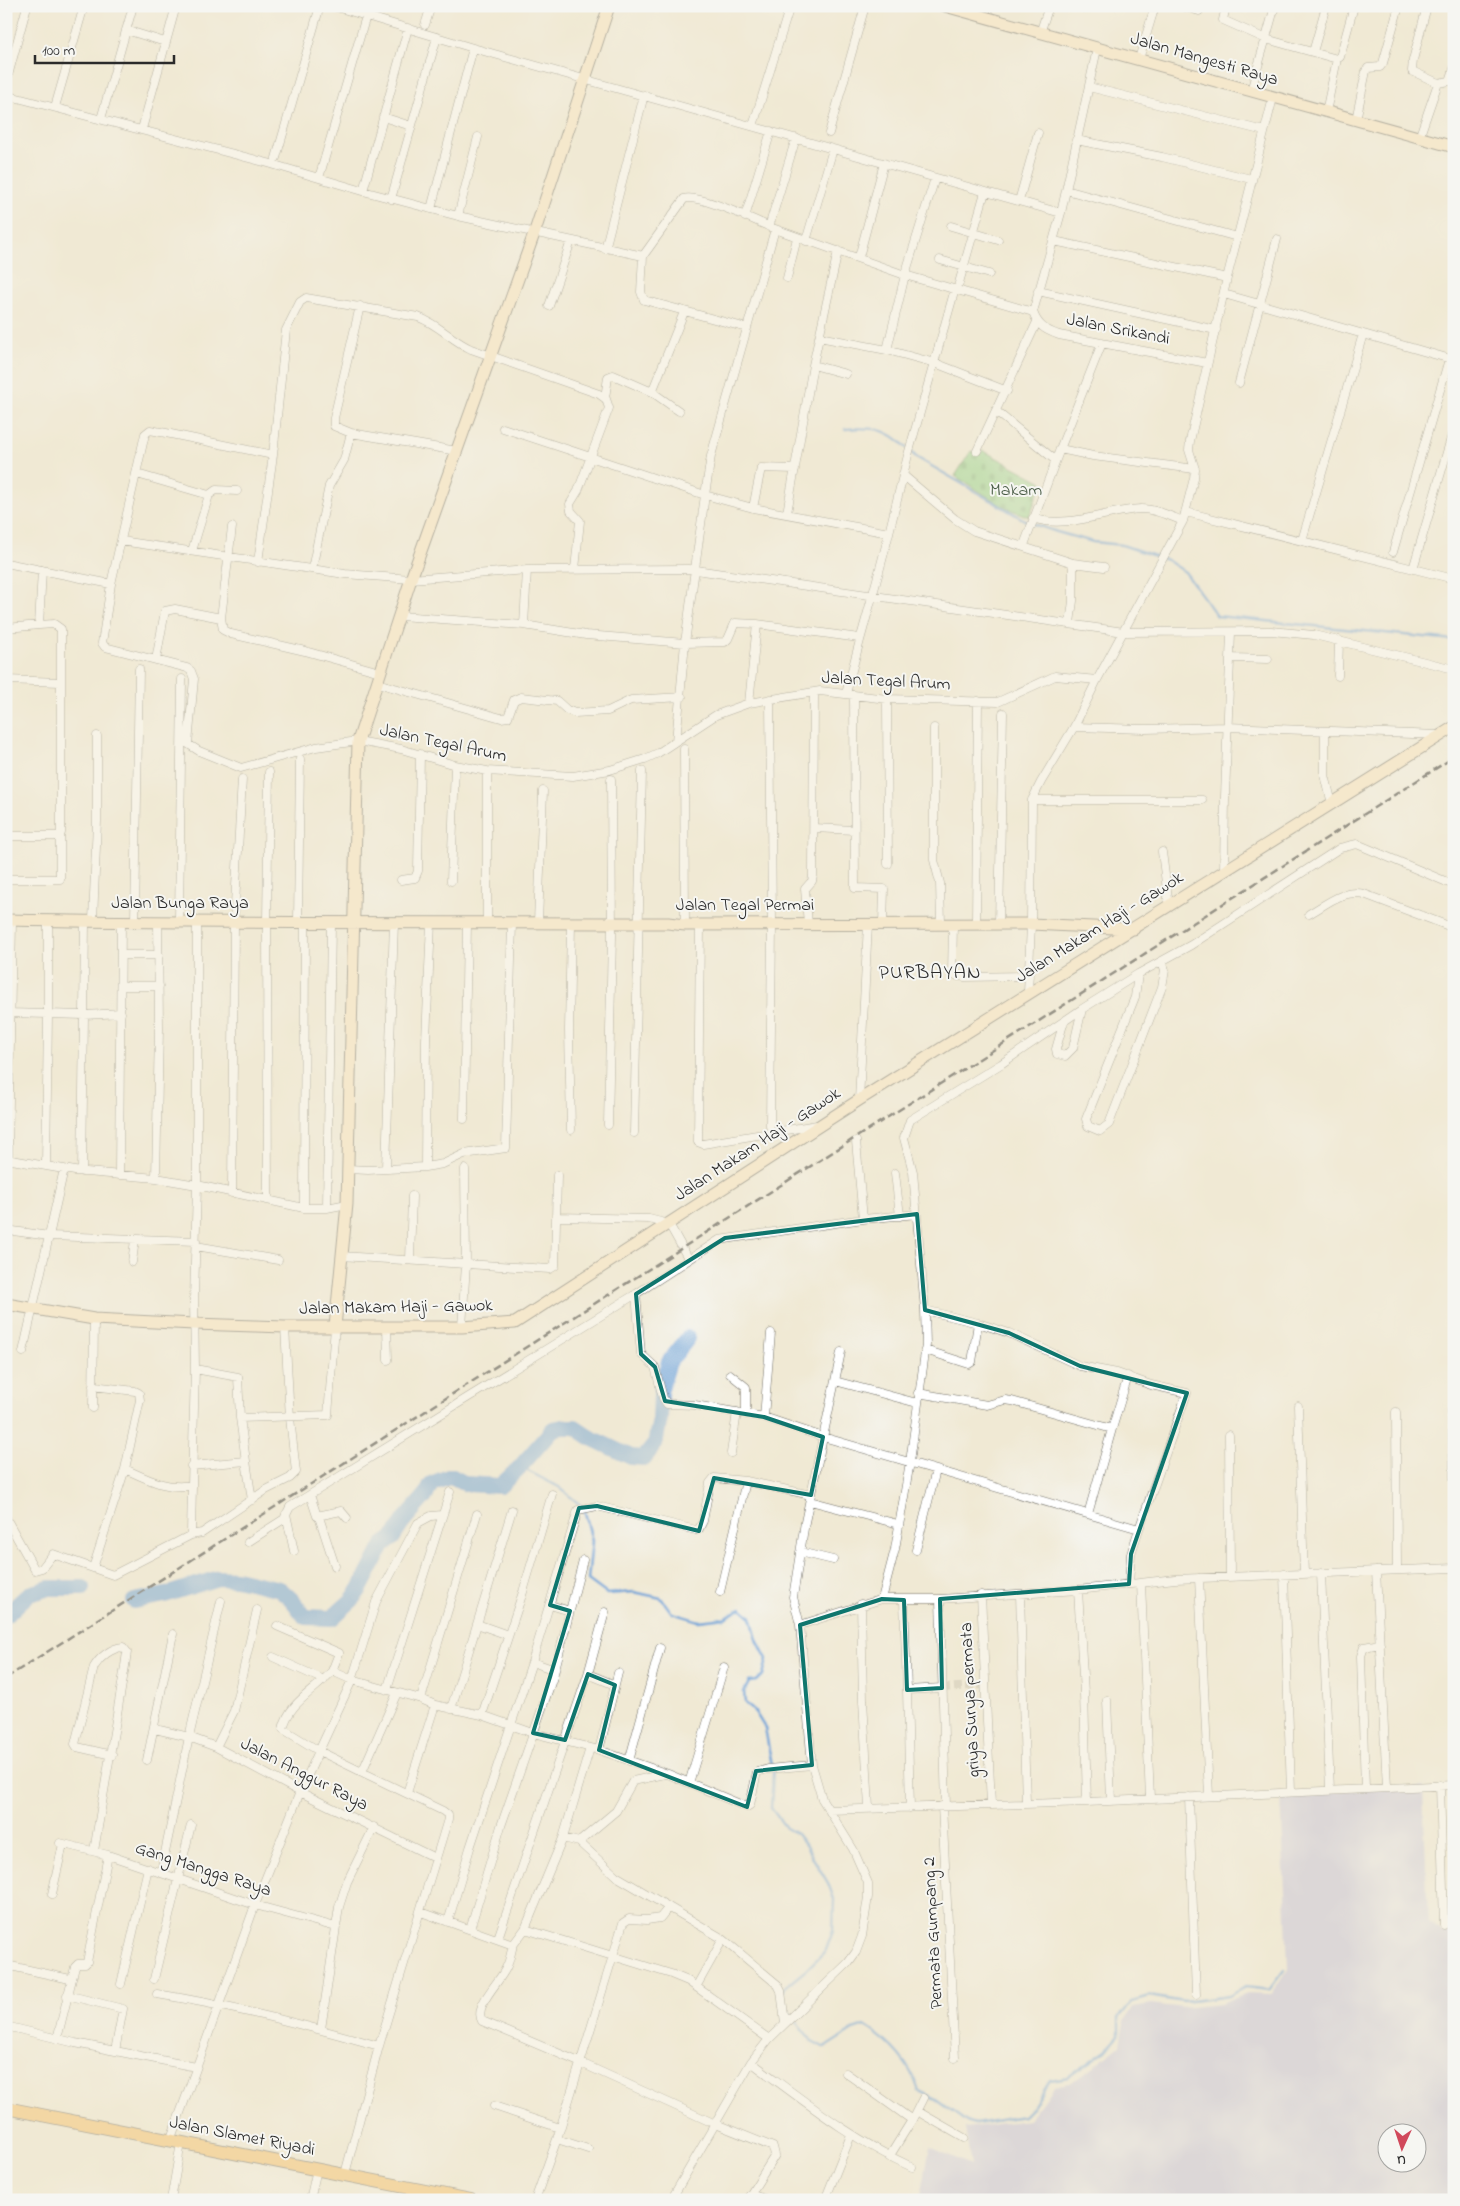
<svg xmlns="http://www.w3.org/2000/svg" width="1460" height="2206" font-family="'Indie Flower',sans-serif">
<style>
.industrial{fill:#c3c1db;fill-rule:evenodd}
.cemetery{fill:url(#cemetery-stones);stroke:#5e7e5a}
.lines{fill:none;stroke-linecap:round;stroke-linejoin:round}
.stream{stroke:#699fd6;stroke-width:2.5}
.river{stroke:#699fd6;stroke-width:16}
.street-tunnel{stroke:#c9c3b2;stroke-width:8;stroke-dasharray:8 4;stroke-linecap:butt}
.street-casing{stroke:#706e66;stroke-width:9}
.secondary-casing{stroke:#706e66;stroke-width:13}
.primary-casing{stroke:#706e66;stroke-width:14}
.street{stroke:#fff;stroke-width:8}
.secondary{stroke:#fbe6c4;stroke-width:11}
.primary{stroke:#f6c06b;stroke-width:12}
.rail{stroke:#2b2b2b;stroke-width:2.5;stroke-dasharray:8 4;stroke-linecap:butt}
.marked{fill:none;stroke:#0f766e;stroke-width:4;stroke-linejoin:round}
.labels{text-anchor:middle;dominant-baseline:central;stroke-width:4;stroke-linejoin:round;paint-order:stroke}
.street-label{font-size:18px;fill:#2b2b2b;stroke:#f6f6f2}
.park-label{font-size:18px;fill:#4a5d47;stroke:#f6f6f2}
.quarter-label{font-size:20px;letter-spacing:1px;fill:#2b2b2b;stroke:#f6f6f2}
</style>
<defs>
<pattern id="cemetery-stones" width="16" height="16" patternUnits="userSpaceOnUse" patternTransform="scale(1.25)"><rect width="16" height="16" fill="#92d289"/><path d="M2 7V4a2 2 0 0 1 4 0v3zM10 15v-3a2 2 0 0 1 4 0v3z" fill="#7eb476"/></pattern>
</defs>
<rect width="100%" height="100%" fill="#f6f6f2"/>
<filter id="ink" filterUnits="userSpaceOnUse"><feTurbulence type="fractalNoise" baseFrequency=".02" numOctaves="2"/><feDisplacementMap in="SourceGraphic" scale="10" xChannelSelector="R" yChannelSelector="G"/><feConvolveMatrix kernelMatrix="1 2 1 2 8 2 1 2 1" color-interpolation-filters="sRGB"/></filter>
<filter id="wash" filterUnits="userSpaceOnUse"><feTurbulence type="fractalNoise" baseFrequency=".0096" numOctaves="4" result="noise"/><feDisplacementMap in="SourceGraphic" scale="20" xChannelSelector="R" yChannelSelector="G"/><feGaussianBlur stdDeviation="1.12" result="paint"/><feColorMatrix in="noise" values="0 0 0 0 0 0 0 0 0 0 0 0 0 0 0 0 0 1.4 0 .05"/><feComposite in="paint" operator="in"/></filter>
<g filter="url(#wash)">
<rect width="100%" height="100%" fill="#f0e9d4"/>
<path class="industrial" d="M1423 1787 1428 1922 1443 1932H1454V2200H918L922 2191 930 2147 971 2165 965 2128 1028 2120 1055 2086 1073 2082 1120 2045 1124 2023 1133 2007 1151 2004 1183 2008 1221 2004 1247 1994 1271 1995 1288 1969 1281 1793ZM1388 2134H1418V2164H1388Z"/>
<path class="cemetery" d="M982 450 1042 482 1029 517 1004 507 955 476 971 451 979 454Z"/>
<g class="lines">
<path class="stream" d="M845 429C872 427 887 427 907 448
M911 452 916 457 1028 522 1057 532 1093 542 1122 545 1167 560 1185 572 1217 616 1454 640
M520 1467 559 1487 584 1508 592 1541 588 1580 607 1594 634 1592 661 1598 672 1613 699 1621 725 1618 741 1608 751 1617 757 1640 767 1659 763 1675 757 1681 749 1682 744 1692 745 1703 755 1712 765 1728 773 1771 771 1808 786 1828 797 1834 804 1843 828 1883 834 1899 833 1931 826 1950 806 1970 784 1988V1991
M785 2008 812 2041 825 2048 853 2030 865 2026C890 2042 910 2063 919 2091L936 2099 968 2122 975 2124 1024 2116 1033 2107 1050 2080 1068 2077 1106 2050 1119 2035V2018L1132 2001 1149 1996 1184 2002 1229 1996 1246 1987 1269 1990 1284 1970"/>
<path class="river" d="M661 1388 669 1362 688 1338
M134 1601 165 1595 218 1578 236 1579 280 1589 292 1600 305 1617 332 1618 352 1600 360 1589 383 1545 392 1539 405 1519 426 1495 431 1484 451 1476 466 1484 500 1486 520 1467 553 1429 563 1427H575L593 1439 631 1457 644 1458 655 1444 660 1419 661 1395
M6 1615 29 1594 49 1588H83"/>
</g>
</g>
<g filter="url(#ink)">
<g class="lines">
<path class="street-tunnel" d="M942 1688 986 1685"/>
<defs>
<path id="street" d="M333 6 473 48 1061 213
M1182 6 1199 11 1202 6
M1226 6 1223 20 1266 39 1337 59 1340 57 1354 6
M1427 6 1413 60 1412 71 1438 83
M425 25 431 6
M126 30 165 42
M1040 33 1049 6
M1313 52 1326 6
M1139 59 1155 6
M6 83 27 6
M1089 87 1264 131
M1251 91 1275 6
M6 95 268 163 363 191 458 216 643 256
M55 107 84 6
M1326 112 1337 59
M383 117 411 126
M101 119 133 6
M1356 120 1366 71 1368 68 1380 67 1383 63 1399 6
M753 126 790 6
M142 129 176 6
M829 133 865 6
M1419 138 1438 83 1450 81 1454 69
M1076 140 1162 157 1251 179
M276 158 320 6
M319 178 366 16
M1066 190 1237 237
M363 191 408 28
M391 199 437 37
M1019 201 1038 133
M431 209 473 48
M458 216 478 137
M745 217 771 131
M951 226 998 240
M769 227 796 138
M806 241 833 149
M1054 241 1227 278
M605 249 644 95
M859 257 884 163
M940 260 989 274
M787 278 797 238
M959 283 985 192
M955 289 908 455 889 533 753 508 705 495 711 456 775 229 905 275 1033 312 1061 213 1097 49
M1038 291 1216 330
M1224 294 1454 360
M360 306 334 418V426L351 433 457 451
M549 306 571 241
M1033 312C1038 326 1045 330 1059 335L1207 363
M747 328 644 300 641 292 643 256 684 199C698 193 758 222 775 229
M819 337 887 350 935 363 1007 391
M1102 343 1060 449 1093 456 1195 469
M887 350 905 275 935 178
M813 365 846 374
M1239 383 1277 239
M652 392 684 312
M605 398 608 377 613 375 652 392 679 411
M996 411 1055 460
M503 428 705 495 685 643 725 642 728 639 735 623 757 624
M977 451 1037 322
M137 474 209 495 216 490 237 491
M903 475 955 519 974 531 1073 563 1104 567
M753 508 761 468 795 469
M1186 512 1454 579
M787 513 813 365 838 251
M1033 518C1065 530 1109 510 1141 509 1155 509 1170 516 1183 521
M232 527 221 618 223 630 231 634 305 651 380 672
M1303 537 1363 334
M121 541 345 574 411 579 527 570 689 569 1124 632 1271 631 1314 635 1454 669
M1024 545 1060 449
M192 551 209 495
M1393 552 1449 359
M258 562 273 455
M6 563 111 584
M312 569 329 486 344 460 351 433
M575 569 580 521 571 511 570 504 578 491 609 408 606 399 599 394 471 349C451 340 438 324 418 317L306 298 300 302 286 330 273 455 166 433 150 430 145 434 111 584 102 643 105 647 187 668 191 671 194 679 188 744 199 751 241 768 316 747 358 741 401 749 455 765 487 771 573 776 610 770 645 759 658 753 716 715 749 703 820 691 887 699 998 702 1055 676 1097 680
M1413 569 1454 428
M400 616 524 625 586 635 685 643 676 741
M1070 623 1073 601V563
M524 625 527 570
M7 628 39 625
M1232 658 1268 659
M156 660 165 611 175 609 221 618
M1338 676 1339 640
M6 680 60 682
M377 683 501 718 508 717 514 700 521 697 557 701 567 710 575 713 608 711 631 700 682 697
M846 694C859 640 876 587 889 533
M854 695 855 888 884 889 883 924
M770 699 772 924 770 1126
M887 699 888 864
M749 703 757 624 859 638
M1074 727 1145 729 1227 727 1439 735
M934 728V860L940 883 941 924
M1325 731V775L1332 804
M684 749 685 925
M487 771V922
M1032 800H1202
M814 828 854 830
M6 836H58L61 833V629L54 624 39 625 42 570
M1162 852 1169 906
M1224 872 1225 797 1231 632
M6 879H60V835
M401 880 415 878 418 871 420 754
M451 881 455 765
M1309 914C1327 904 1343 889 1364 894L1454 928
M85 921 84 1015 121 1013
M93 921 97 821V736
M135 921 139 669
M179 921 182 679
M298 922 300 759
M538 922 543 791
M808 924 805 889 812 881 813 876 814 692
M953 924 952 975 965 977 1029 976
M976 924 978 701
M999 924 1003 713
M700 925 698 1142 703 1144 817 1125
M122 955H159
M1138 974 1135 997 1086 1119 1088 1126 1100 1131 1109 1124 1162 987 1165 970 1162 961
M121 986H159
M1028 993 1031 924 1032 800 1041 782 1074 727 1097 680 1183 521 1194 478 1195 469 1189 450 1190 441 1227 278 1273 98
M8 1013 48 1014V921
M1064 1021 1056 1049 1057 1054 1065 1056 1073 1048 1082 1009
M859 1100 868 924
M464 1119 467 922
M608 1125 612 936 611 779
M571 1130 569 1030 571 923
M634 1133 642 771
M856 1141 863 1219
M6 1159 75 1171 156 1178 159 1029 158 921
M8 1159 12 920
M46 1166 48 1014 84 1015 82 1172
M425 1167 426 1040 431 922
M386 1168 394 922
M348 1169 368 1170 425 1167 443 1164 464 1154 506 1148 512 922
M895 1173 900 1216
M119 1175 121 921
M156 1178 197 1185V921
M232 1193 234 922 242 779
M268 1200 267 922 269 772
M304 1208 305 922
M327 1208 331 923
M557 1217 649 1219 669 1224 688 1258
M6 1230 49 1236 196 1241
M196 1246 278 1260
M341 1256 466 1264 465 1169
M410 1260 412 1196
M132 1262 135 1240
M636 1294 641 1354 655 1367 663 1398 667 1404 695 1405 764 1417 823 1437 1139 1529 1131 1554 1129 1584
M925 1310 978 1323 1009 1333 1080 1366 1117 1373 1151 1385 1187 1393 1139 1529
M387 1326 388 1360
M462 1327 466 1264 550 1269 555 1266 557 1175
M925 1350 969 1364 972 1362 978 1323
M23 1352 64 1169
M730 1374 746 1387V1414
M835 1381 841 1352
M918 1393 987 1405 1005 1400 1012 1401 1112 1429 1088 1514
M1298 1406 1304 1574
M93 1408 94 1319
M1452 1410 1454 1479
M1396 1412 1397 1570
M764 1417 771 1333
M240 1418 328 1415 335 1327
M1112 1429 1128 1376
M1229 1435 1230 1576
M731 1453 737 1412
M246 1461 252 1500
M191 1466 246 1461 240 1418 238 1377 195 1369
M125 1469C147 1479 167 1490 192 1485L191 1535
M192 1485 195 1369 194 1300 197 1185 304 1208H327L347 1204
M310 1495 317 1516 341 1511 347 1518
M810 1501 898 1524
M286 1514 294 1551
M319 1517 335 1566
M6 1518 35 1570 42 1568 53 1554 113 1575 191 1535 202 1533 266 1490 290 1478 296 1472 290 1418 285 1327
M248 1542 284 1519 290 1507 636 1294 719 1240 863 1219 917 1214
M916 1550 936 1470
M800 1552 833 1560
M93 1568 125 1469 140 1400 139 1393 135 1391 93 1386
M1376 1571 1387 1787
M1321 1573 1330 1790
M1284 1574 1291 1792
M1199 1578 1209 1796
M1141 1583 1150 1799
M1078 1590 1084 1693 1087 1802
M720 1592 746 1481
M1020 1594 1026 1803
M981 1595 991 1804
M882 1599 895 1549 910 1462 926 1345 925 1310 913 1172 904 1138 910 1120 1001 1064 1082 1009 1138 974 1191 945 1340 848 1357 844 1454 885
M940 1599 946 1806
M904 1600 907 1690 942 1688
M861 1604 863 1700 869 1808
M550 1605 570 1611
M477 1624 508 1635
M800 1625 882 1599H940L1078 1590 1175 1579 1454 1568
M277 1626 339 1653 332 1671
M273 1657 324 1680
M532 1662 555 1670
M588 1674 615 1685
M387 1690 450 1492
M907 1690 910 1808
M421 1699 477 1514
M1107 1700 1111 1800
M451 1709 512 1510
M482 1715 523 1592 552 1494
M155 1729 189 1737 216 1747 300 1792 435 1858
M216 1747 234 1711 257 1610
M599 1750 618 1673
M147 1760 173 1634
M629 1761 660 1648
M362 1772 319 1751 283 1729C289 1701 316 1691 332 1671L352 1680 421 1699 435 1705 482 1715 533 1733 599 1750 668 1774 747 1807 750 1805 757 1772 768 1769 812 1765
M689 1783 724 1667
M1440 1785 1444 1925
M1365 1789 1361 1656 1364 1647 1380 1644
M407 1793 435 1705
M1189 1797 1196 1995
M942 1806 955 2058
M829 1810 1087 1802 1454 1785
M563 1838 590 1748
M579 1842 616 1811 633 1781 665 1774
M60 1843 108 1855 255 1905 336 1927
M94 1851 125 1666 127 1652 123 1647C111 1648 100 1657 94 1667L75 1744 77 1747 112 1755
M161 1872 189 1737 221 1601
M52 1894 63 1844
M421 1912 513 1945 525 1929 671 1974 688 1981 769 2039
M448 1922 470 1848 532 1662 578 1510 597 1506 696 1530 699 1529 703 1521 710 1483 714 1478 746 1481 811 1495
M470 1929 501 1826 553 1677 583 1560
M525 1929 563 1838 579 1842 616 1876 723 1939 778 1985 781 1991 785 2023
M498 1938 588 1674 605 1612
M513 1945C511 1952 510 1961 506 1968 500 1982 473 2006 482 2021L579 2062 711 2122 773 2147 775 2155 747 2200
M6 1965 70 1979
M154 1979 191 1825
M121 1984 148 1868
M696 1987 723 1939
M157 1994C232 2006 306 2025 379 2046
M67 1995 123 2009 115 2051
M6 2026 75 2043 196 2067
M321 2029 339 1907 347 1882 374 1827
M57 2039 75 1967 78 1964H85L87 1962 108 1855
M751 2062C803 2100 852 2140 912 2167
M846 2073 912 2120
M494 2106 560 2128
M917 2111 964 2138
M557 2139 588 2149
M170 2141 255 1905 300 1792 352 1680 376 1602 418 1523 431 1516 442 1515
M889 2157 912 2120 923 2098
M345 2174 379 2046 448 1819V1815L443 1811 362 1772 397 1693
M750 2194 767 2200
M171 2200 181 2143
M310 2200 317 2169
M535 2200 557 2139 623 1923 629 1919 647 1920 660 1918 669 1907
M671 2200 751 2062 769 2039 848 1963 856 1952 862 1936 868 1897V1883L853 1849 822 1799 812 1765 800 1625 793 1597 805 1522 835 1381 917 1403
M825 2200 851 2135"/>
<path id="secondary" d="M945 6 1454 147
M6 920C227 924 447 922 668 923L685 925 1031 924 1134 929
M6 1304 94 1319 194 1324 285 1327H462L515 1323 859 1100 1454 727
M335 1327 347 1204 358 741 411 579 534 234 609 6"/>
<path id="primary" d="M6 2108 471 2200"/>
</defs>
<use href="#street" class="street-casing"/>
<use href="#secondary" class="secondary-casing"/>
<use href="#primary" class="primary-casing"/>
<use href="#street" class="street"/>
<use href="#secondary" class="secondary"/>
<use href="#primary" class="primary"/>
<path class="rail" d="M6 1678 1454 757"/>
</g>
</g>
<path d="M0 0H1460V2206H0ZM917 1214 925 1310 1009 1333 1080 1366 1187 1393 1131 1554 1129 1584 940 1599 942 1688 907 1690 904 1600 882 1599 800 1625 812 1765 756 1771 747 1807 599 1750 615 1685 588 1674 565 1740 533 1733 570 1611 550 1605 579 1508 597 1506 699 1531 714 1478 811 1495 823 1437 764 1417 665 1401 655 1367 641 1354 636 1294 725 1238Z" fill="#f0e9d4" fill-opacity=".55" fill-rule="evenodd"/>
<path class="marked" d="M917 1214 925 1310 1009 1333 1080 1366 1187 1393 1131 1554 1129 1584 940 1599 942 1688 907 1690 904 1600 882 1599 800 1625 812 1765 756 1771 747 1807 599 1750 615 1685 588 1674 565 1740 533 1733 570 1611 550 1605 579 1508 597 1506 699 1531 714 1478 811 1495 823 1437 764 1417 665 1401 655 1367 641 1354 636 1294 725 1238Z"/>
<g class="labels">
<g class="street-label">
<text transform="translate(1204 60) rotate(16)">Jalan Mangesti Raya</text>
<text transform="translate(1118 330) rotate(11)">Jalan Srikandi</text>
<text transform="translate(886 682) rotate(3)">Jalan Tegal Arum</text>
<text transform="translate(443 744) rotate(12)">Jalan Tegal Arum</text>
<text x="180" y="904">Jalan Bunga Raya</text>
<text x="745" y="906">Jalan Tegal Permai</text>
<text transform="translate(1100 928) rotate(-32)">Jalan Makam Haji - Gawok</text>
<text transform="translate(758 1145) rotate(-33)">Jalan Makam Haji - Gawok</text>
<text transform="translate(396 1308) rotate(-1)">Jalan Makam Haji - Gawok</text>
<text transform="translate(971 1700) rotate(-93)">griya Surya permata</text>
<text transform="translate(304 1775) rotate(27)">Jalan Anggur Raya</text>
<text transform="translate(203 1870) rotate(18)">Gang Mangga Raya</text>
<text transform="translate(934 1933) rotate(-93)">Permata Gumpang 2</text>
<text transform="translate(242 2137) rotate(11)">Jalan Slamet Riyadi</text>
</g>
<g class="park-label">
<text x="1016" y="491">Makam</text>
</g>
<g class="quarter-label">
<text x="930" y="973">PURBAYAN</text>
</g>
</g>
<rect width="1460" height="2206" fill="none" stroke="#f6f6f2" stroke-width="25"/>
<g transform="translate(1402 2148) rotate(183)"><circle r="24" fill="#f6f6f2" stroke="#a5a5a2"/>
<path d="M0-4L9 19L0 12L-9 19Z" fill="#d1495b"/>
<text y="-8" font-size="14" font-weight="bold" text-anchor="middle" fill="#2b2b2b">U</text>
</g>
<path d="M35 55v8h139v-8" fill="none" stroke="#2b2b2b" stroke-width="2.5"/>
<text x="42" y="55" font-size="15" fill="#2b2b2b" stroke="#f6f6f2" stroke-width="4" paint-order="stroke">100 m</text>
</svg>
